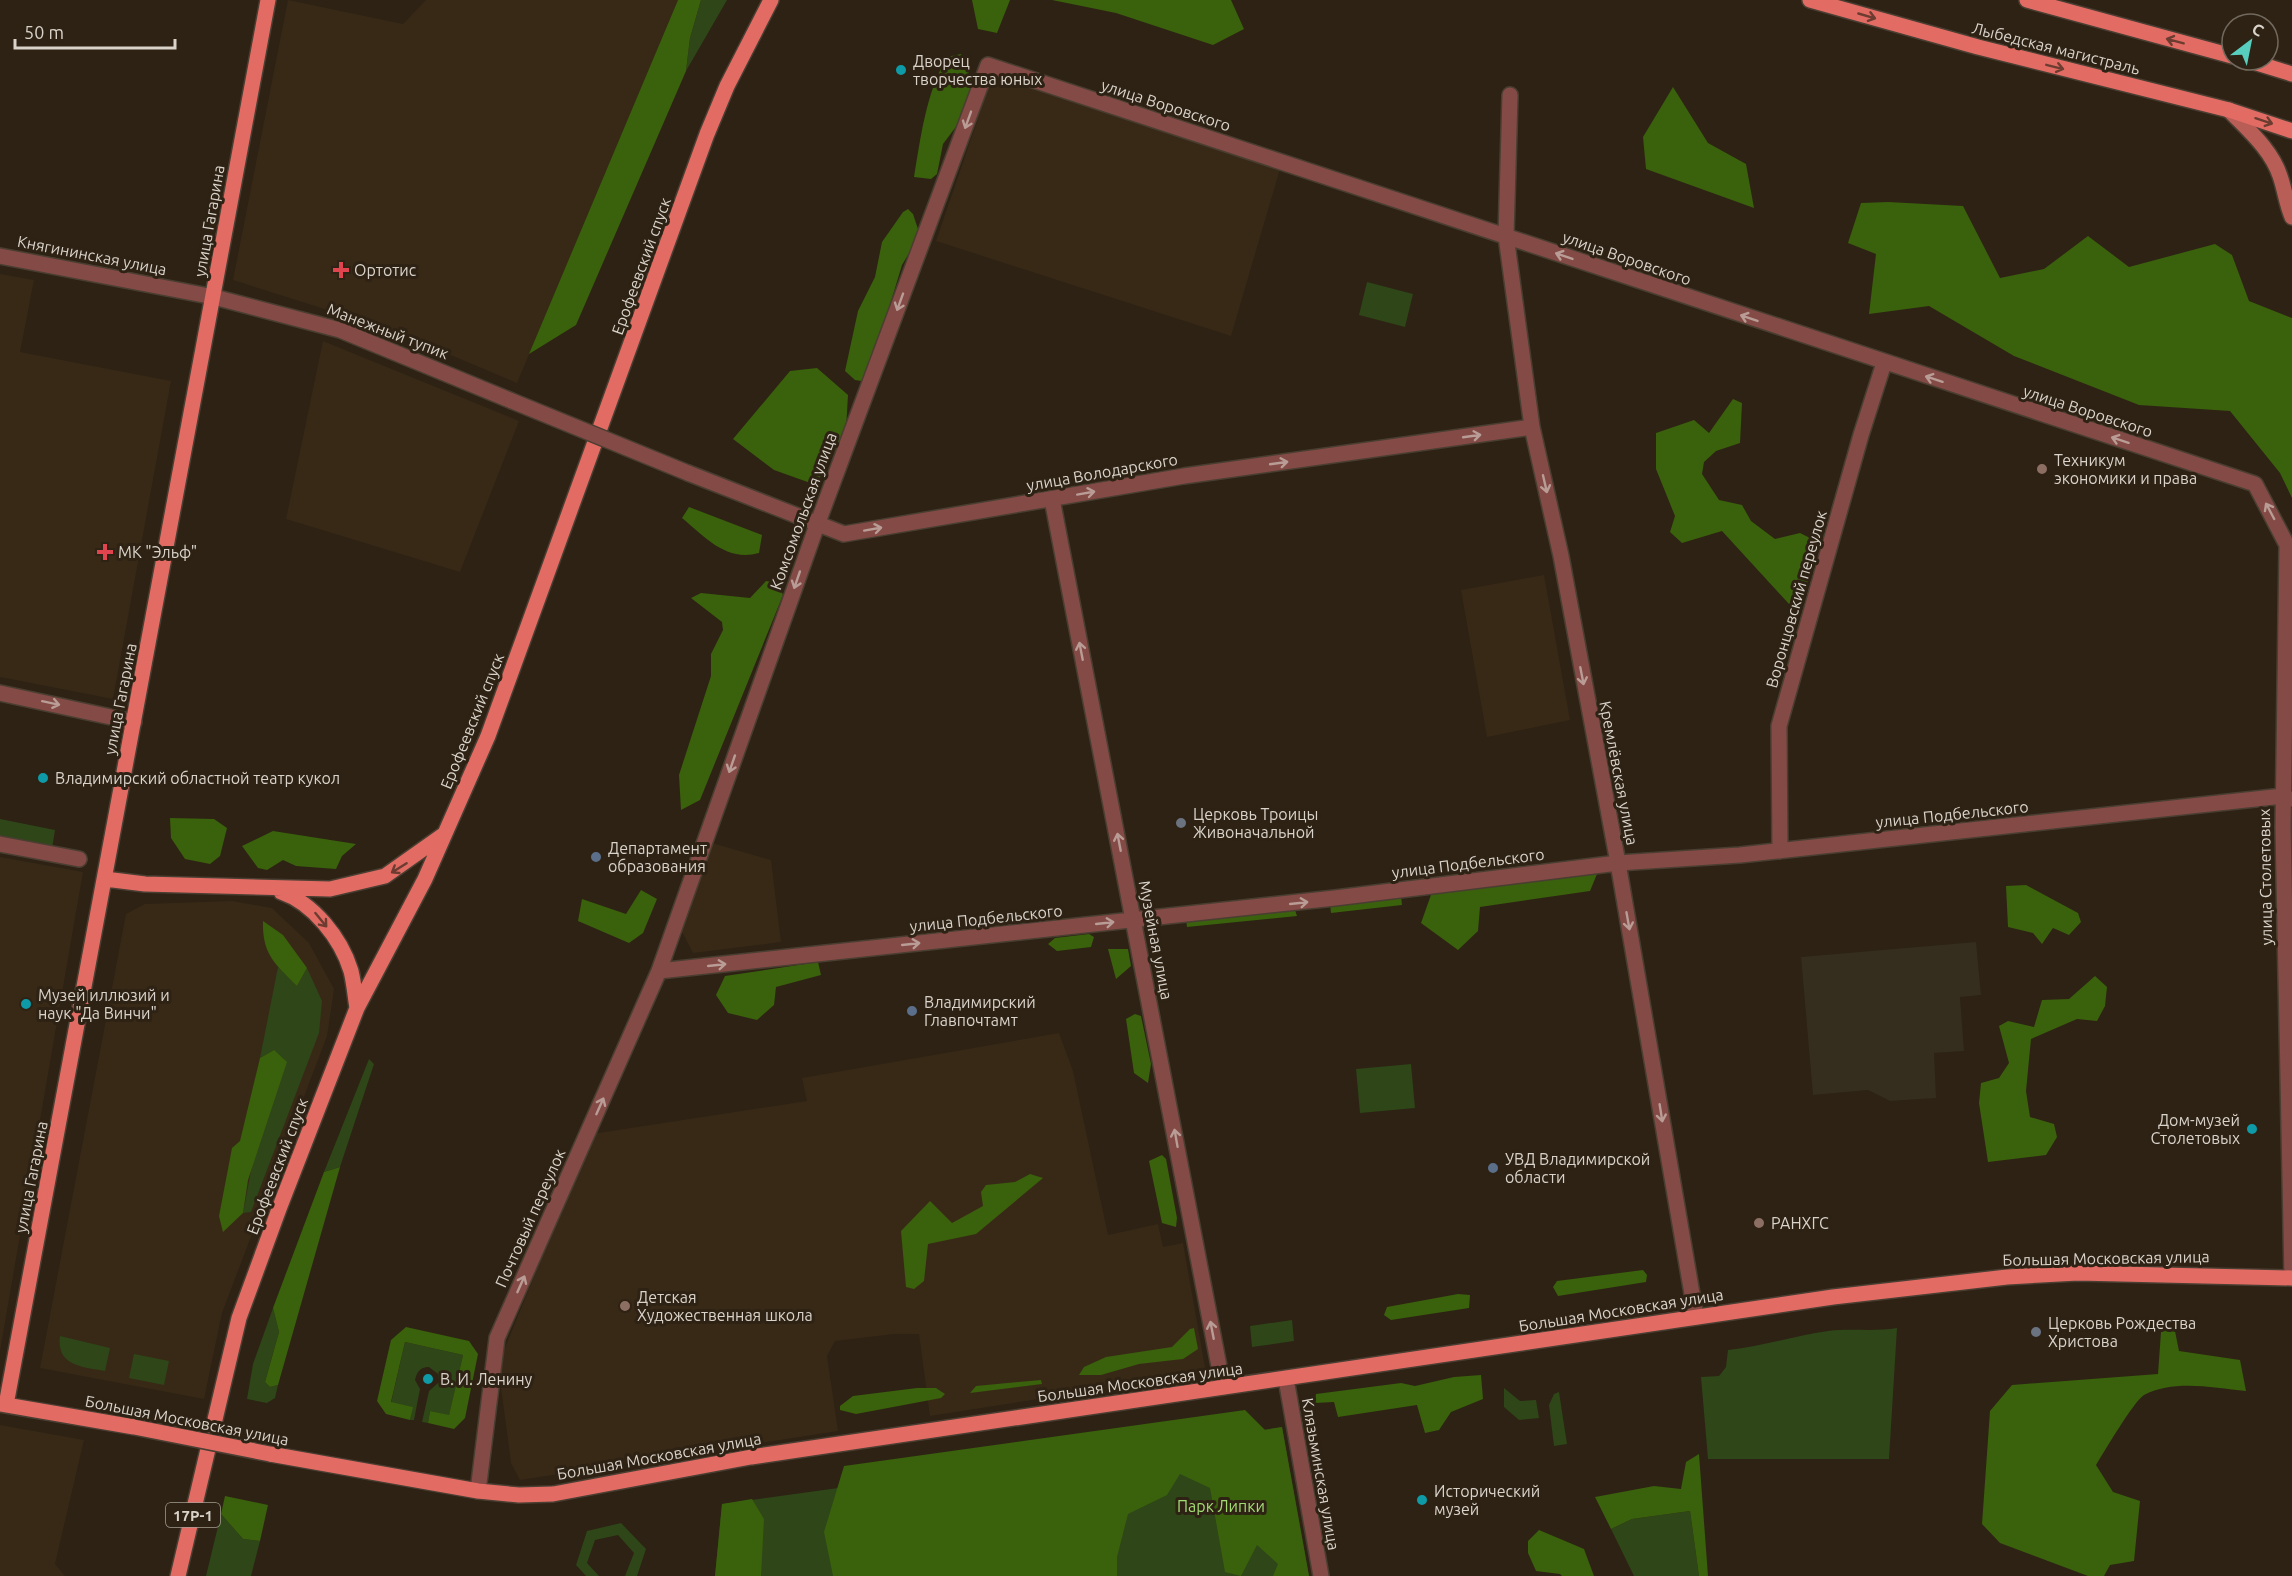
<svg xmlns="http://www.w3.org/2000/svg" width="2292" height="1576" font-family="Ubuntu,sans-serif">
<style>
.built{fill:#382917}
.education{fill:#352d1e}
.green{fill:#2e4618}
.forest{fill:#3a610c}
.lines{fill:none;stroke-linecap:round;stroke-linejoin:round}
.street-casing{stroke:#493e31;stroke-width:18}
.secondary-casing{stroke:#493e31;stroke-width:18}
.primary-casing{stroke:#493e31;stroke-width:18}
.street{stroke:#844a45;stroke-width:15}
.secondary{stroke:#b95d57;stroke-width:15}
.primary{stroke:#e26b64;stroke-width:15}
.street-bridge-casing{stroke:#493e31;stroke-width:18;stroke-linecap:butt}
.primary-bridge-casing{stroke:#493e31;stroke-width:18;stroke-linecap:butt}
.street-bridge{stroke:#844a45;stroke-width:15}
.primary-bridge{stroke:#e26b64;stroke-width:15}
.oneway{stroke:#6c3c30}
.oneway2{stroke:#b89c95}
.culture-dot{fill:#0f9aa8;stroke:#2d2214;stroke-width:2}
.health-dot{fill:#e0444e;stroke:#2d2214;stroke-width:2}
.education-dot{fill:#8d6e63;stroke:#2d2214;stroke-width:2}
.worship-dot{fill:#6b7280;stroke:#2d2214;stroke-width:2}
.service-dot{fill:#5c6f8a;stroke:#2d2214;stroke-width:2}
.labels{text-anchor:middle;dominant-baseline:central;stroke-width:6;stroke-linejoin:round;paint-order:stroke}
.shield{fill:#2d2214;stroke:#a69e93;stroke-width:1.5}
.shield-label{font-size:15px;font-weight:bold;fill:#dad3ca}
.street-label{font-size:16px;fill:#dad3ca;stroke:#2d2214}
.poi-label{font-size:16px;fill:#dad3ca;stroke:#2d2214;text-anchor:start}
.park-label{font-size:16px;fill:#a3db73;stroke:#2d2214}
</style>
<rect width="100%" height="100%" fill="#2d2214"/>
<path class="built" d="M288 0 403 24 426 0H678L517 383 391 330 233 280Z
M993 75 1280 169 1231 336 936 241Z
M0 274 34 280 20 352 171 381 113 699 0 677Z
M323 341 519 421 460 572 286 519Z
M1544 575 1570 720 1487 737 1461 590Z
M712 843 771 860 781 942 693 953 682 932Z
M0 857 83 872 0 1351Z
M232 901 272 908 309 943 334 989 327 1036 222 1313 204 1399 40 1368 126 914 145 904Z
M1059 1033 1073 1071 1108 1235 1158 1224 1163 1247 1183 1243 1206 1373 930 1416 919 1334H894L835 1341 827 1356 838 1431 520 1480 511 1463 498 1365 592 1134 807 1101 802 1078Z
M0 1425 84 1440 55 1564 65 1576H0Z"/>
<path class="education" d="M1976 942 1981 995 1960 997 1964 1051 1934 1053 1936 1098 1890 1101 1868 1090 1813 1095 1801 957Z"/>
<path class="green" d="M701 0H727L686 71 690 38Z
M1367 282 1413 294 1405 327 1359 315Z
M0 819 55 830 52 849 0 839Z
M278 967 297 986 307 968 322 1001 319 1033 251 1212 243 1213 274 1050 260 1058Z
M369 1059 374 1064 340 1167 324 1172Z
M1411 1064 1415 1108 1360 1113 1356 1069Z
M273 1308 279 1332 265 1382 270 1387 278 1385 275 1398 267 1403 247 1399 253 1364Z
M1292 1320 1294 1341 1252 1347 1250 1326Z
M1897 1328 1889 1459H1708L1701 1377 1719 1376 1726 1367 1728 1350C1762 1346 1794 1336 1828 1331 1851 1328 1874 1332 1897 1328Z
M60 1336 110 1348 105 1371C82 1367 56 1366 60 1336Z
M405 1342 463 1355 449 1416 430 1411 428 1423 422 1422 429 1391 439 1382 438 1374 429 1367C420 1367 417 1372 415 1380L420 1389 414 1420H410L412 1407 391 1403Z
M134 1354 169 1361 164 1385 129 1378Z
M1504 1388 1520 1401 1536 1400 1539 1418 1519 1420 1504 1407Z
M1559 1392 1567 1444 1554 1446 1549 1405 1554 1394Z
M1282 1427 1309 1576H715L722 1504Z
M1690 1511 1699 1576H1634L1611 1529 1632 1519Z
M221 1514 243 1539 260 1541 251 1576H206Z
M621 1523 646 1549 637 1576H625L634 1553 618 1535 595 1540 587 1563 599 1576H586L576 1565 587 1531Z"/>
<path class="forest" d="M678 0H701L690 38 686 71 576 325 529 354Z
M972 0H1010L997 33 978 29Z
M1052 0H1231L1244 29 1213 45 1116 13Z
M961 54 973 83 958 124 943 144 937 174 931 179 914 177C921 136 926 93 947 57Z
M1673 87 1708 143 1746 164 1754 208 1646 169 1643 137Z
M1888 202 1963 206 2000 278 2044 269 2088 236 2129 267 2215 244 2232 255 2249 301 2292 318V498L2280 473 2230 411 2139 405 2014 356 1929 306 1869 314 1876 254 1848 243 1861 203Z
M908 209 913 214 920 235 902 265 869 374 861 381 855 380 845 371 858 311 875 277 882 242 903 212Z
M817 368 848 395 846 429 816 485 774 470 733 439 790 371Z
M1733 399 1742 403 1740 443 1716 451 1704 462 1702 474 1719 500 1742 505 1751 521 1775 539 1800 533 1814 540 1807 588 1799 601 1789 604 1722 531 1682 543 1670 532 1675 516 1656 469V433L1694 420 1709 433Z
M689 507 762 535 759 553C726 562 705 537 682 518Z
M766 581 777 583 783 595 700 800 681 810 679 775 711 676V654L723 630 722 622 691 598 701 593 750 598Z
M170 818 214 819 227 828 220 856 210 864 185 859 171 838Z
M273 831 356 844 342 856 336 869 296 866 283 860 267 870 258 868 242 846Z
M1585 870 1597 874 1590 891 1480 907 1478 931 1458 950 1421 923 1432 892Z
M2026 885 2078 913 2081 922 2069 935 2053 928 2042 944 2033 933 2008 927 2006 886Z
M641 890 657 899 643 933 629 943 578 921 582 899 626 914Z
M1401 895 1402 905 1331 913 1330 904Z
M1294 907 1297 916 1187 927 1186 919Z
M263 921 283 935 307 968 297 986C275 964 262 954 263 921Z
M1089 934 1094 937 1091 947 1057 951 1048 944 1055 938Z
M1108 949H1128L1131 966 1116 979Z
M818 962 821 975 776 987 774 1005 757 1020 728 1013 716 995 725 976Z
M2095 976 2107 987 2105 1006 2097 1021 2077 1019 2031 1039 2026 1091 2030 1117 2054 1124 2057 1137 2046 1155 1988 1162 1979 1103 1981 1083 1999 1078 2009 1063 1999 1026 2008 1021 2034 1027 2042 1000 2069 999Z
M1135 1014 1141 1016 1151 1064 1148 1083 1134 1073 1126 1019Z
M274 1050 287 1062 248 1180 243 1213 223 1232 219 1216 232 1148 240 1141 260 1058Z
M1162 1155 1166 1159 1177 1218 1176 1227 1162 1223 1149 1161Z
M340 1167 278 1385 270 1387 265 1382 279 1332 273 1308 324 1172Z
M1030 1174 1043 1178 976 1234 928 1244 924 1281 914 1289 906 1287 901 1231 930 1201 952 1223 983 1206 981 1192 986 1185 1015 1182Z
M1643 1270 1647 1275 1646 1282 1558 1296 1553 1287 1557 1281Z
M1458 1294 1470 1295 1469 1308 1391 1320 1384 1315 1387 1307Z
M2174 1326 2179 1351 2240 1360 2246 1391C2213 1388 2175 1379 2144 1395 2134 1401 2104 1452 2096 1465L2113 1492 2140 1501 2134 1561 2110 1565 2104 1576H2088L2000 1543 1982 1524 1990 1411 2012 1385 2158 1374 2161 1332Z
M406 1327 469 1341 478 1354 465 1418 454 1429 428 1423 430 1411 449 1415 463 1355 405 1342 391 1402 413 1407 410 1420 386 1414 377 1401 391 1340Z
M1194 1328 1198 1349 1183 1359 1139 1364 1101 1375H1079L1084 1367 1106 1357 1172 1347 1190 1329Z
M1481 1375 1483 1399 1451 1412 1439 1430 1425 1433 1417 1405 1338 1417 1334 1402 1315 1403 1316 1394 1401 1383 1415 1386 1454 1377Z
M1041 1380 1042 1384 970 1393 976 1386Z
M917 1388H936L945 1394 941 1398 856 1414 840 1410V1406L853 1396Z
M1245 1410 1265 1430 1282 1427 1309 1576H1273L1278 1564 1257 1545 1241 1576 1225 1572 1210 1488 1180 1474 1167 1495 1128 1514 1117 1557V1576H833L824 1532 844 1466Z
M1699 1454 1708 1576H1699L1690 1511 1632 1519 1611 1529 1595 1497 1654 1486 1681 1489 1686 1462Z
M225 1496 268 1505 260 1541 243 1539 221 1514Z
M752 1499 764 1519 761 1576H715L722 1504Z
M1539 1530 1584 1549 1594 1576H1562L1560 1574 1536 1571 1528 1553V1541Z"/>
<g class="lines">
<defs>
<path id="street" d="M1510 95 1506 236 1532 427 1561 556 1618 863 1696 1317
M0 256 214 297 340 330 512 401
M688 473 844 534 1184 476 1532 427
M1052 499 1223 1387
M0 693 134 722
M0 844 79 859
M1780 851 1779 726 1861 435 1884 363
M659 971 1335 898 1618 863 1740 855 2283 796 2290 799
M1286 1379 1321 1576
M478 1491 497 1338 659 971 817 525 988 65 2255 484 2287 545 2283 827 2292 1278"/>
<path id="secondary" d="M2229 110C2248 130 2271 149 2280 176 2285 190 2286 203 2292 217"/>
<path id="primary" d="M1810 0 1978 47 2229 110 2292 131
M2027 0 2232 56
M2247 60 2292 74
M105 879 145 884 330 889 385 876 443 835
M281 892C313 903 341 938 351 971 354 983 355 996 357 1008
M0 1404 134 1427
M6 1405 268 0
M270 1454 478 1491 519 1495 553 1494 751 1457 1833 1297 2007 1277 2078 1273 2292 1278
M178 1576 239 1318 279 1209 357 1008 425 879 488 736 707 134 727 86 771 0"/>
</defs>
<use href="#street" class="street-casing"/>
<use href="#secondary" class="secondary-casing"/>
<use href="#primary" class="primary-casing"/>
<use href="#street" class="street"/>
<use href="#secondary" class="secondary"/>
<use href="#primary" class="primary"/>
<defs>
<path id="street-bridge" d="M512 401 688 473"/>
<path id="primary-bridge" d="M134 1427 270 1454"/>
</defs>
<use href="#street-bridge" class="street-bridge-casing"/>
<use href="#primary-bridge" class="primary-bridge-casing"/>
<use href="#street-bridge" class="street-bridge"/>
<use href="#primary-bridge" class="primary-bridge"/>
</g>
<defs><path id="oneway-shaft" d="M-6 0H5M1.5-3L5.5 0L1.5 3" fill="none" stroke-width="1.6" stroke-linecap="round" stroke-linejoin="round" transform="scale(1.5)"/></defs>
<g class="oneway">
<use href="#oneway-shaft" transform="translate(1867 16) rotate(16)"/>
<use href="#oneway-shaft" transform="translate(2175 41) rotate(-165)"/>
<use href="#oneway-shaft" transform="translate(2055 67) rotate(14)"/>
<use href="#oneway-shaft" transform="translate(2264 121) rotate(18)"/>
<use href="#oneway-shaft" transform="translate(399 868) rotate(148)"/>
<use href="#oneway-shaft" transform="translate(321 920) rotate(51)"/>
</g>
<g class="oneway2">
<use href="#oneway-shaft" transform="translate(968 120) rotate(110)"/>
<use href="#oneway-shaft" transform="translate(1564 256) rotate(-161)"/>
<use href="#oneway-shaft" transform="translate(900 302) rotate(110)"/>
<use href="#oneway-shaft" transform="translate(1749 318) rotate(-161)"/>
<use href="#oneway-shaft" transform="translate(1934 379) rotate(-162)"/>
<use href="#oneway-shaft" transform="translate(1472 436) rotate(-8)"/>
<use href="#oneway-shaft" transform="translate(2120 440) rotate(-162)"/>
<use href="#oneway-shaft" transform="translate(1279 463) rotate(-8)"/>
<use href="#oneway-shaft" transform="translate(1545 484) rotate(77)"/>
<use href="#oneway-shaft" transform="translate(1086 493) rotate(-10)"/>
<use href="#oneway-shaft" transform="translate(2270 511) rotate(-118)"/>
<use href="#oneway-shaft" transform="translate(873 529) rotate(-10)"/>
<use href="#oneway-shaft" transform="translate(797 580) rotate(109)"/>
<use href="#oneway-shaft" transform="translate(1081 651) rotate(-101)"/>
<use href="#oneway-shaft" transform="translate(1582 676) rotate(79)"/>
<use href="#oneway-shaft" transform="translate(51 703) rotate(12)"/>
<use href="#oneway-shaft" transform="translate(732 764) rotate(109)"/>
<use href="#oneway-shaft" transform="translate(1119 842) rotate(-101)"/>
<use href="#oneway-shaft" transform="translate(1299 903) rotate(-6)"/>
<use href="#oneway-shaft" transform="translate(1628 921) rotate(80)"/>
<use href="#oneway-shaft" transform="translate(1105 923) rotate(-6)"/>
<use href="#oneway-shaft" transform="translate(911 944) rotate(-6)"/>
<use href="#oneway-shaft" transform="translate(717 965) rotate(-6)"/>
<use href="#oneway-shaft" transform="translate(600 1106) rotate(-66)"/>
<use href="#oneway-shaft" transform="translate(1661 1113) rotate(81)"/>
<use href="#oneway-shaft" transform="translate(1176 1138) rotate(-100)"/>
<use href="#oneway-shaft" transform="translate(521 1284) rotate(-66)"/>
<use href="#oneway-shaft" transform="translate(1212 1330) rotate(-101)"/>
</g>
<g class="culture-dot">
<circle cx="901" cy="70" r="6"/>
<circle cx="43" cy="778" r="6"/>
<circle cx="26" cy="1004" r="6"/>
<circle cx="2252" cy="1129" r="6"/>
<circle cx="428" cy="1379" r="6"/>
<circle cx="1422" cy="1500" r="6"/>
</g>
<g class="health-dot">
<path d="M338 261h6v6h6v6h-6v6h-6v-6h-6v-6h6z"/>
<path d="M102 543h6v6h6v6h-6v6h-6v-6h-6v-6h6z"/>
</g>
<g class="education-dot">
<circle cx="2042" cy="469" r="6"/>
<circle cx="1759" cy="1223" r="6"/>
<circle cx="625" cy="1306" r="6"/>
</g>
<g class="worship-dot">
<circle cx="1181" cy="823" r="6"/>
<circle cx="2036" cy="1332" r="6"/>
</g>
<g class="service-dot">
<circle cx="596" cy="857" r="6"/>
<circle cx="912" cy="1011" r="6"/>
<circle cx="1493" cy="1168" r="6"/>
</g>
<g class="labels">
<rect class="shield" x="166" y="1503" width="54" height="24" rx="4.5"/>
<g class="shield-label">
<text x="193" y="1515">17Р-1</text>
</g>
<g class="street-label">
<text transform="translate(2056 48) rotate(14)">Лыбедская магистраль</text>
<text transform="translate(1166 105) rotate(18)">улица Воровского</text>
<text transform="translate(209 221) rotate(-80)">улица Гагарина</text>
<text transform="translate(92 255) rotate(11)">Княгининская улица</text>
<text transform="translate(1627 258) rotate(19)">улица Воровского</text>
<text transform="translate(641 266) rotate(-70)">Ерофеевский спуск</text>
<text transform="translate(388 331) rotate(21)">Манежный тупик</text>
<text transform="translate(2088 411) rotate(18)">улица Воровского</text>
<text transform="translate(1102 472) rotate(-10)">улица Володарского</text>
<text transform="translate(803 511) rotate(-70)">Комсомольская улица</text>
<text transform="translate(1796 599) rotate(-74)">Воронцовский переулок</text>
<text transform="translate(120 699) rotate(-79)">улица Гагарина</text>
<text transform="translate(472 721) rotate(-68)">Ерофеевский спуск</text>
<text transform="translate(1619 773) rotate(79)">Кремлёвская улица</text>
<text transform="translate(1952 814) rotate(-6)">улица Подбельского</text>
<text transform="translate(1468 863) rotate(-7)">улица Подбельского</text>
<text transform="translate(2265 877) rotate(-91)">улица Столетовых</text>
<text transform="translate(986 918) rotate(-6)">улица Подбельского</text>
<text transform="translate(1156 940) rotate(79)">Музейная улица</text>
<text transform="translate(277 1166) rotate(-69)">Ерофеевский спуск</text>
<text transform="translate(31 1177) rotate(-79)">улица Гагарина</text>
<text transform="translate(530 1218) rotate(-66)">Почтовый переулок</text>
<text transform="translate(2106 1258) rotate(-1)">Большая Московская улица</text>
<text transform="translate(1621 1310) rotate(-9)">Большая Московская улица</text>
<text transform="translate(1140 1382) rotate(-8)">Большая Московская улица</text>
<text transform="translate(187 1420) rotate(11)">Большая Московская улица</text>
<text transform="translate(659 1456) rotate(-10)">Большая Московская улица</text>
<text transform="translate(1321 1474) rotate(80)">Клязьминская улица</text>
</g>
<g class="poi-label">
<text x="913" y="61">Дворец<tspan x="913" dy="18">творчества юных</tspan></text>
<text x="354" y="270">Ортотис</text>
<text x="2054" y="460">Техникум<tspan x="2054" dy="18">экономики и права</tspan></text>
<text x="118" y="552">МК "Эльф"</text>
<text x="55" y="778">Владимирский областной театр кукол</text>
<text x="1193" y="814">Церковь Троицы<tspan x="1193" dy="18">Живоначальной</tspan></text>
<text x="608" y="848">Департамент<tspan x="608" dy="18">образования</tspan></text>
<text x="38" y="995">Музей иллюзий и<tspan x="38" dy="18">наук "Да Винчи"</tspan></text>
<text x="924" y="1002">Владимирский<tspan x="924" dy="18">Главпочтамт</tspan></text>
<text x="2240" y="1120" text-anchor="end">Дом-музей<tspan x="2240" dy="18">Столетовых</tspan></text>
<text x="1505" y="1159">УВД Владимирской<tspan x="1505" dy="18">области</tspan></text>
<text x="1771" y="1223">РАНХГС</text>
<text x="637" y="1297">Детская<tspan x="637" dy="18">Художественная школа</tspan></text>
<text x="2048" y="1323">Церковь Рождества<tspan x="2048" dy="18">Христова</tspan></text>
<text x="440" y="1379">В. И. Ленину</text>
<text x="1434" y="1491">Исторический<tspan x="1434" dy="18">музей</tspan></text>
</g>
<g class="park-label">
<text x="1221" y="1506">Парк Липки</text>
</g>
</g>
<g transform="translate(2250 42) rotate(32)"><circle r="28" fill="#2d2214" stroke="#72695d" stroke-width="1.5"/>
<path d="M0-4.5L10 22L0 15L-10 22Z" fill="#58cebf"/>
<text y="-9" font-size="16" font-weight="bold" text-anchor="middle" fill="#dad3ca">С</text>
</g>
<path d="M15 39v9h160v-9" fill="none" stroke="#dad3ca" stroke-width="3"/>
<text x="24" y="39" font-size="18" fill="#dad3ca" stroke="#2d2214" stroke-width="4.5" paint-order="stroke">50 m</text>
</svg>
